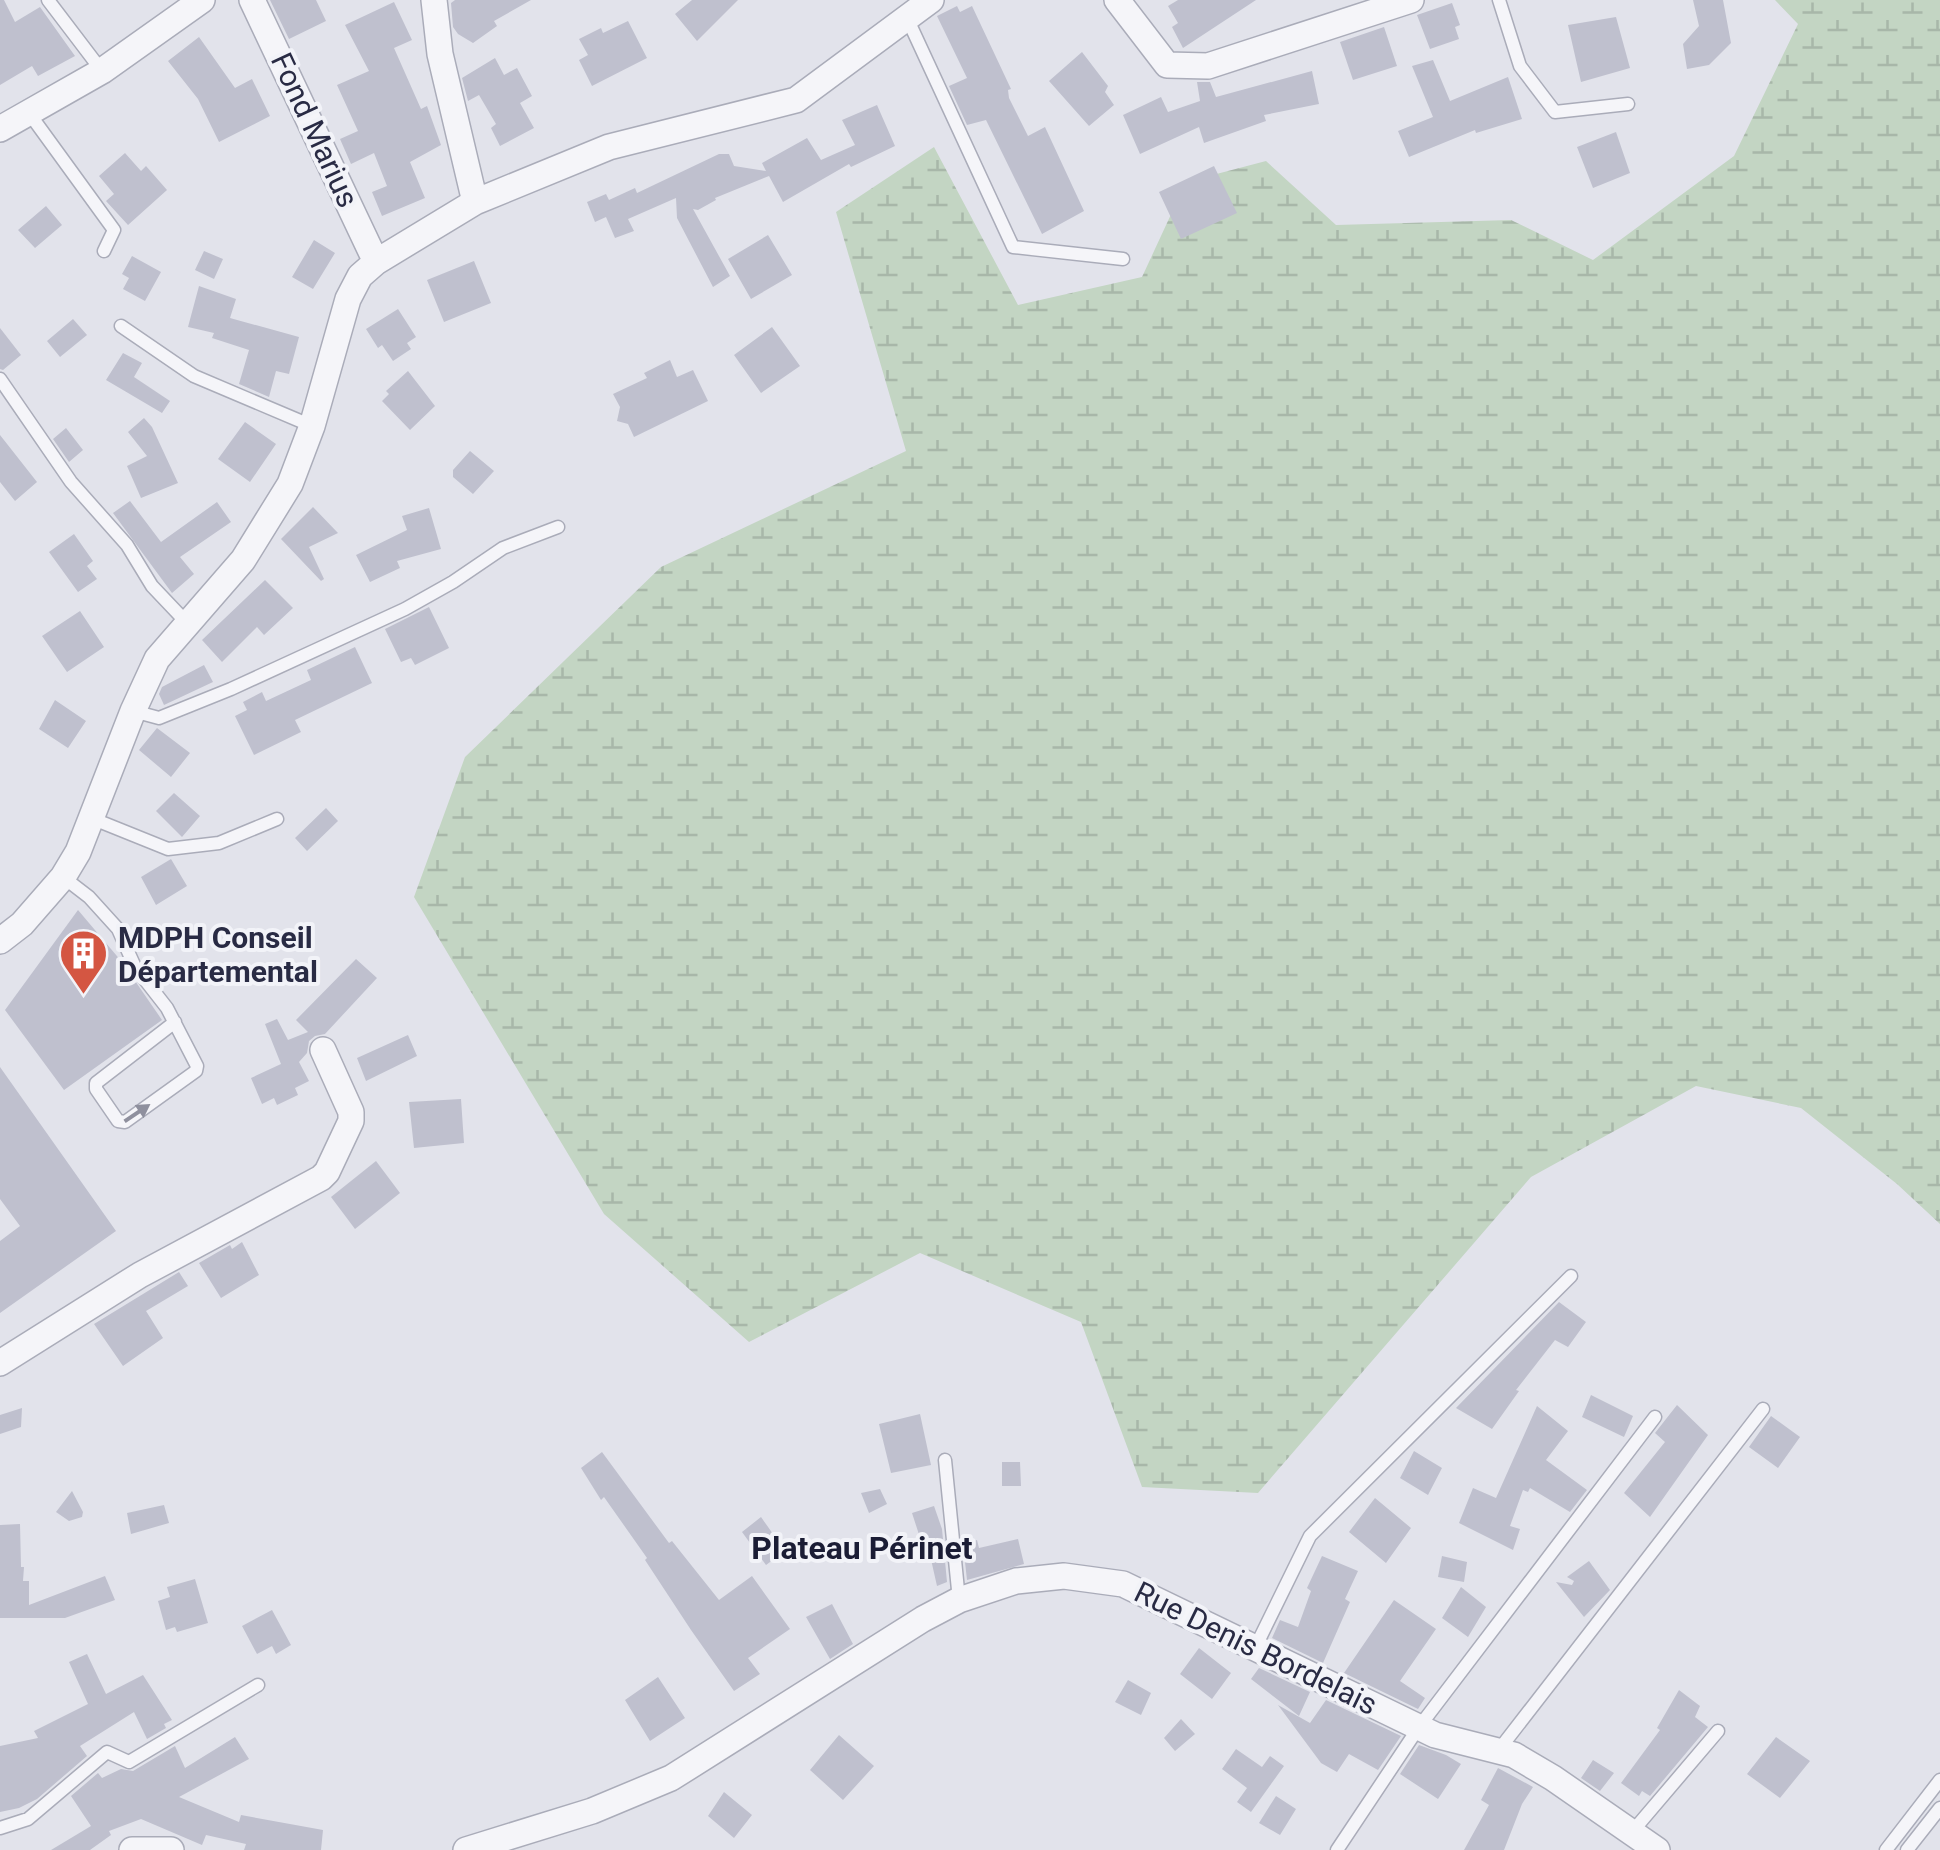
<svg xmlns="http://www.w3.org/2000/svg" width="1940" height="1850" font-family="Roboto,sans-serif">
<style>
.wetland{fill:url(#wetland-marsh)}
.building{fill:#bfc0ce}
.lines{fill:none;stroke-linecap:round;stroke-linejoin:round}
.service-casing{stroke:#aaacb9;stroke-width:15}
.minor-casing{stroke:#aaacb9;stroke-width:28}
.service{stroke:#f5f5f9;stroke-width:12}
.minor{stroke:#f5f5f9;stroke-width:25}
.oneway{fill:#8f909e}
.labels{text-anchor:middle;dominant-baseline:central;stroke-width:8;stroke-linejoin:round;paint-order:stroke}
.street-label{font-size:30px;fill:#292b44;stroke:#f2f3f8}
.poi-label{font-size:30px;font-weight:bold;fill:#292b44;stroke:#f2f3f8;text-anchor:start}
.neighbourhood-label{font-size:32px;font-weight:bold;fill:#1b1d35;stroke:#f2f3f8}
</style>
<defs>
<pattern id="wetland-marsh" width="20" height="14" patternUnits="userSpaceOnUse" patternTransform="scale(2.5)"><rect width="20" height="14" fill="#c3d5c3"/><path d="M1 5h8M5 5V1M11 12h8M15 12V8" fill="none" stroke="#a8b7a9"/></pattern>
</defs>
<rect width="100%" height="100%" fill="#e2e3eb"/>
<path class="wetland" d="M1775 0H1940V1224L1897 1184 1801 1108 1696 1086 1531 1177 1258 1493 1142 1487 1081 1322 920 1253 749 1342 604 1214 414 897 465 757 661 567 906 451 836 212 934 147 1018 305 1142 277 1186 182 1266 161 1336 225 1511 220 1593 260 1734 156 1798 24Z"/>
<path class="building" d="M0 0H4L15 22 40 7 75 56 38 76 32 66 0 85Z
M270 0H316L326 21 289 39Z
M455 0H531L494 21 497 26 473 43 458 34 453 27 451 3Z
M692 0H738L697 41 675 14Z
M1178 0H1256L1183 48 1172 27 1178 23 1168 6Z
M1693 0H1723L1731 43 1709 65 1687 69 1683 44 1699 26Z
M394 2 412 40 394 48 421 109 427 106 441 145 410 162 425 198 382 216 372 192 387 186 374 153 351 164 340 139 358 131 337 85 369 71 345 25Z
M1452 3 1460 25 1455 27 1459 39 1430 49 1417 15Z
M957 6 960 12 972 6 1011 89 1008 90 1009 98 1028 136 1045 127 1084 211 1042 234 986 120 967 125 949 86 967 78 937 16Z
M1616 17 1630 68 1581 82 1568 25Z
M628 21 647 58 592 86 579 60 588 55 579 39 601 28 603 33Z
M1384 27 1397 66 1353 80 1340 42Z
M199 37 235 88 252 79 270 116 219 142 198 99 168 61Z
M1082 52 1108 86 1105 92 1114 105 1089 126 1049 81Z
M495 58 504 75 517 68 532 96 520 103 534 128 500 146 491 128 496 124 479 95 468 101 462 78Z
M1433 60 1450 101 1508 77 1522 119 1476 133 1475 130 1409 157 1398 131 1433 117 1412 66Z
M1312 71 1319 104 1264 115 1266 121 1204 143 1199 127 1140 154 1123 115 1161 97 1168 112 1200 101 1197 82H1210L1216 97Z
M877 105 895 146 851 167 849 164 783 202 769 176 715 198 716 200 698 210 693 209 730 276 713 287 677 218 676 198 628 219 634 231 615 238 606 217 595 222 587 202 606 194 609 200 635 188 637 193 719 154H729L734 166 766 171 762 163 807 138 821 160 855 145 842 120Z
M1616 132 1630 173 1593 188 1577 147Z
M125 153 141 171 146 166 167 190 128 225 106 201 114 194 99 176Z
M1214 166 1237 213 1181 239 1159 192Z
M46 206 62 225 35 248 18 230Z
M768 235 792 275 751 299 728 259Z
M314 240 335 253 313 289 292 277Z
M204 251 223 259 214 279 195 270Z
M132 256 161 272 145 301 123 289 129 278 122 274Z
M474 261 491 303 444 322 427 280Z
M199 286 236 299 230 318 299 337 289 374 276 371 269 397 239 384 249 350 212 338 214 333 188 327Z
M398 309 416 337 407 343 411 349 393 361 382 345 378 348 366 329Z
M73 319 87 335 60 357 47 341Z
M772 327 800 366 761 393 734 355Z
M0 328 21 355 3 370 0 369Z
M123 353 142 363 134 377 170 401 162 413 106 380Z
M670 360 677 377 693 370 708 401 634 437 628 424 617 421 620 407 613 394 647 378 644 373Z
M408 371 435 406 410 430 382 401 389 394 386 391Z
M144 418 152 427 178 483 141 498 127 466 147 456 128 432Z
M245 422 276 444 250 482 218 459Z
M66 428 83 450 69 462 53 439Z
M0 435 37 482 15 501 0 482Z
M470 451 494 471 473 494 453 477V470Z
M130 501 161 542 217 502 231 522 180 557 194 574 172 593 113 513Z
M313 507 338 533 309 547 324 579 321 581 281 539Z
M429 508 441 549 397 561 400 568 370 582 356 555 407 530 402 516Z
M74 534 93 561 87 566 97 579 78 592 49 552Z
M265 580 293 608 264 635 257 627 222 662 202 640Z
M429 607 449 648 415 665 411 658 401 662 385 629Z
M80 611 104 647 67 672 42 636Z
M355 647 372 683 295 720 301 732 254 755 235 716 247 710 243 702 262 692 266 701 311 680 307 670Z
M204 665 213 682 164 705 159 694 162 687Z
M55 700 86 721 68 748 39 729Z
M157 728 190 753 171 777 139 750Z
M174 793 200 816 182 837 156 811Z
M326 808 338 821 307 851 295 838Z
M171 859 187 886 156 905 141 877Z
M78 910 122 962 162 1020 64 1090 5 1010Z
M356 959 377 978 325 1034 315 1036 309 1041 307 1053 299 1062 309 1081 295 1088 298 1095 277 1105 274 1098 262 1104 251 1078 281 1064 265 1024 277 1019 288 1040 308 1032 296 1020Z
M408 1035 417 1056 366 1081 357 1058Z
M0 1067 116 1231 0 1313V1241L20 1226 0 1199Z
M461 1099 464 1143 414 1148 409 1102Z
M376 1161 400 1193 355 1229 331 1197Z
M242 1242 259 1275 221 1298 199 1263 230 1245 232 1249Z
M179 1272 188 1286 146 1311 163 1338 123 1366 94 1324Z
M1559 1302 1586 1322 1568 1347 1555 1340 1516 1390 1519 1391 1492 1429 1456 1408Z
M1591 1395 1633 1416 1624 1437 1582 1417Z
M1677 1405 1708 1435 1650 1517 1624 1493 1665 1442 1655 1433Z
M1537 1406 1568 1431 1546 1460 1587 1490 1570 1512 1530 1488 1528 1492 1523 1490 1510 1526 1520 1529 1513 1550 1459 1523 1473 1488 1496 1498Z
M22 1408 21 1427 0 1434V1415Z
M920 1414 931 1465 891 1473 879 1424Z
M1771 1416 1800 1437 1778 1468 1749 1447Z
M1414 1451 1442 1468 1428 1495 1400 1478Z
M602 1452 669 1543 672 1541 719 1600 752 1576 790 1629 748 1658 760 1674 734 1691 691 1630 645 1560 647 1558 604 1497 601 1500 581 1468Z
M1002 1462H1020L1021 1486H1002Z
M880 1489 887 1504 869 1513 861 1493Z
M72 1491 83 1512 82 1517 69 1521 56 1512Z
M1375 1498 1411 1528 1386 1563 1349 1532Z
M164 1505 169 1523 131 1534 127 1513Z
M934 1506 942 1529 947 1582 937 1586 930 1555 926 1556 912 1513Z
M761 1517 785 1551 766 1565 742 1532Z
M20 1524 21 1567H24L23 1581H29V1605L105 1576 115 1600 65 1618H0V1525Z
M1018 1539 1024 1564 967 1580 963 1544 977 1540 979 1548Z
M1322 1556 1358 1571 1345 1599 1350 1602 1323 1663 1272 1638 1280 1620 1298 1627 1311 1591 1307 1588Z
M1442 1556 1467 1562 1464 1582 1438 1577Z
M1589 1561 1610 1590 1584 1617 1556 1582 1572 1585 1574 1581 1567 1577Z
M195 1579 208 1623 177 1632 175 1627 166 1630 158 1601 170 1597 167 1587Z
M1461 1587 1486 1607 1468 1637 1442 1618Z
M1394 1600 1436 1629 1400 1681 1425 1698 1418 1709 1344 1673Z
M832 1604 853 1644 830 1659 806 1617Z
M272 1610 291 1645 276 1654 272 1646 257 1654 242 1626Z
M1199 1648 1231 1673 1212 1699 1180 1674Z
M87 1654 106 1694 143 1675 172 1720 164 1724 166 1728 147 1739 134 1712 80 1746 87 1756 37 1799 19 1808 0 1812V1746L38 1738 34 1731 88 1704 69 1662Z
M1259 1668 1310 1692 1299 1716 1251 1679Z
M658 1677 685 1718 650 1741 625 1700Z
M1128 1680 1151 1693 1141 1715 1115 1702Z
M1679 1690 1700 1706 1695 1717 1708 1727 1650 1796 1642 1791 1639 1796 1621 1783 1660 1730 1657 1728Z
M1326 1700 1401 1736 1378 1770 1349 1754 1337 1772 1321 1763 1278 1705 1310 1723Z
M1181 1719 1195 1734 1175 1751 1164 1738Z
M839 1735 874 1766 843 1800 810 1770Z
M235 1737 249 1759 179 1797 239 1822 241 1815 323 1830 321 1850H244L246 1844 206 1835 202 1845 141 1819 109 1831 111 1835 90 1850H51L91 1826 71 1796 98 1773 102 1778 121 1769 133 1771 175 1746 185 1768Z
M1776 1737 1810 1761 1780 1798 1747 1774Z
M1419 1745 1446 1755 1461 1764 1438 1799 1400 1774Z
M1236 1749 1262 1767 1270 1756 1284 1766 1251 1812 1237 1802 1247 1788 1222 1769Z
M1593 1760 1614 1773 1600 1791 1581 1778Z
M1498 1768 1533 1787 1522 1804 1504 1850H1464L1489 1805 1481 1800Z
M724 1792 752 1815 734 1838 708 1816Z
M1276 1796 1296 1809 1280 1835 1259 1823Z"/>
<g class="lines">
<defs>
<path id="service" d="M48 0 102 71
M1499 0 1520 66 1555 112 1628 104
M908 20 1013 247 1123 259
M29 113 114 230 104 251
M121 326 194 376 312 426
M0 379 71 482 127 545 152 586 189 625
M133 711 159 718 231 689 405 609 453 582 503 548 558 527
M91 818 168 849 219 843 277 819
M63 877 89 897 118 929 135 967 167 1008 197 1066 196 1071 125 1122 118 1121 96 1089V1083L175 1022
M945 1460 959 1600
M1256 1646 1310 1536 1571 1276
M1498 1751 1763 1409
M0 1828 28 1819 107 1752 129 1762 258 1685
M1632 1832 1718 1731
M1337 1850 1419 1727 1655 1417
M1886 1850 1940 1780
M1907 1850 1940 1808"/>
<path id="minor" d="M252 0 376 262
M434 0 440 54 475 202
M1117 0 1167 65 1208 66 1411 0
M0 129 102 71 202 0
M0 941 22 924 63 877 78 852 133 711 157 659 243 560 290 484 312 426 348 299 360 276 376 262 475 202 609 147 796 100 931 0
M0 1363 140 1275 321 1178 327 1172 351 1121V1112L323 1050
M132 1850H171
M466 1850 592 1811 671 1778 923 1619 959 1600 1016 1581 1064 1576 1123 1584 1435 1735 1514 1755 1553 1778 1657 1850"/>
</defs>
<use href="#service" class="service-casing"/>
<use href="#minor" class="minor-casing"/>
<use href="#service" class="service"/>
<use href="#minor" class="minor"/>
</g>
<defs><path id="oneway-solid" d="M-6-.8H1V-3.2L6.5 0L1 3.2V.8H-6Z" transform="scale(2.5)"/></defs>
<use class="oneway" href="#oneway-solid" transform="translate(137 1113) rotate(-34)"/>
<defs>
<symbol id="building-pin" viewBox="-11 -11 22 30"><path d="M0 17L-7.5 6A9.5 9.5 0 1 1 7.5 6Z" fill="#d45642" stroke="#f2f3f8"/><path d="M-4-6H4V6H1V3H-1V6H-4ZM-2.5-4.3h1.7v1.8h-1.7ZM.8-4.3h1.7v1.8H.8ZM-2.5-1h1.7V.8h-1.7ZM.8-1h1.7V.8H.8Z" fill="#fff"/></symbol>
</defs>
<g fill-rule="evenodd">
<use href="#building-pin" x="56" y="926" width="55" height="75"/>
</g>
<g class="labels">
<g class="street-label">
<text transform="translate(315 130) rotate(65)">Fond Marius</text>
<text transform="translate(1256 1648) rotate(26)">Rue Denis Bordelais</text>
</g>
<g class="poi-label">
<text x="118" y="937">MDPH Conseil<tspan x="118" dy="34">Départemental</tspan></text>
</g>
<g class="neighbourhood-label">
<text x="862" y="1548">Plateau Périnet</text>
</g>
</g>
</svg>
